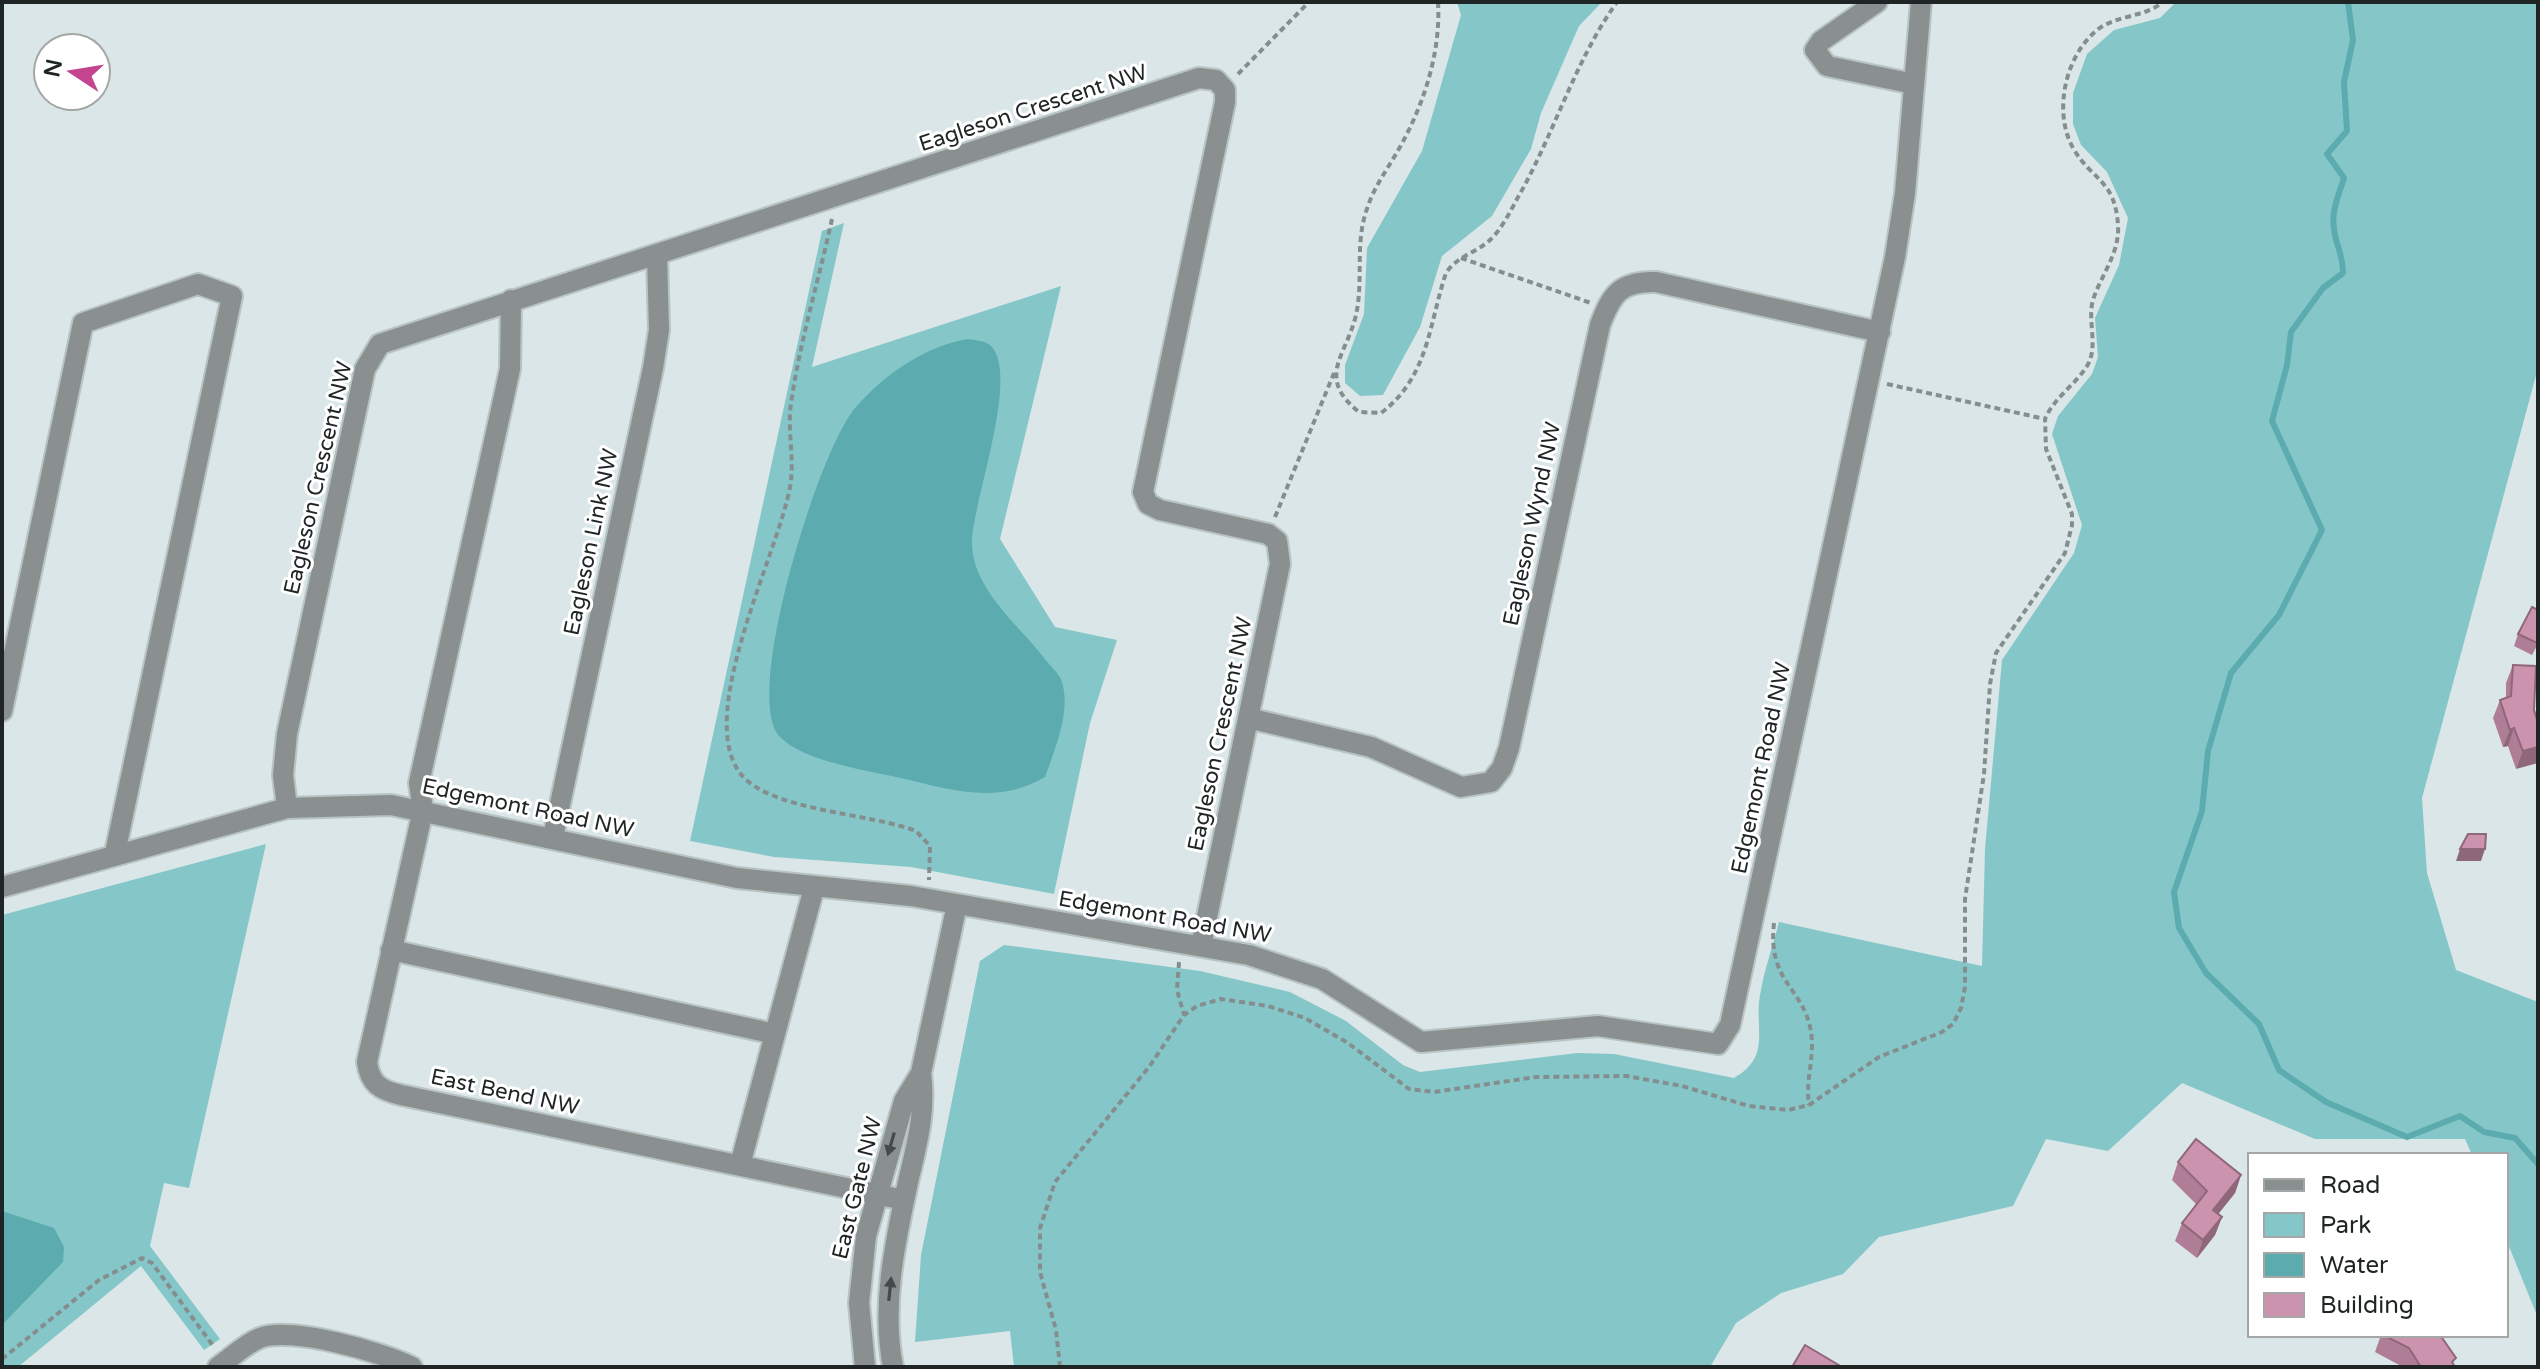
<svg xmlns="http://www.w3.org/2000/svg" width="2540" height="1369" font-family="'Varela Round',sans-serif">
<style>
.green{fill:#85c7c9}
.water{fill:#5cabaf}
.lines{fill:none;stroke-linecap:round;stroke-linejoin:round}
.stream{stroke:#5cabaf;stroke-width:6}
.minor-casing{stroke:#b8c3c4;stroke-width:24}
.path{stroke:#858e8e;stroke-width:4;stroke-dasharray:6 4;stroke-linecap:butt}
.minor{stroke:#8a8f8f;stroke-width:20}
.wall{fill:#af7e96}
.shaded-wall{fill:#8f677a}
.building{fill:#cc93af;stroke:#8f677a;stroke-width:2}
.oneway{fill:#444949}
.labels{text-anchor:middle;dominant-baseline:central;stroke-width:6;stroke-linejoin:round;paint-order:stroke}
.street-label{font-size:22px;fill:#1f2424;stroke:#fff}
</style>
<rect width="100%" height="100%" fill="#dae6e7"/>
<path class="green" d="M1457 2H1602L1579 26 1541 113 1531 149 1492 216 1442 256 1420 327 1383 395 1360 396 1345 383V365L1364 314 1367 248 1422 151 1461 15Z
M2176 2H2538V368L2422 798 2427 873 2456 970 2538 1002V1318L2506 1239V1155H2472L2465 1139H2315L2182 1083 2108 1151 2046 1139 2013 1206 1879 1237 1843 1274 1781 1293 1736 1323 1710 1367H1014L1010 1331 915 1342 921 1255 980 961 1004 945 1200 971 1290 992 1346 1021 1403 1065 1420 1072 1577 1053 1614 1054 1734 1078C1772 1056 1754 1029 1760 995 1764 970 1773 946 1779 922L1982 966 1985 849 2002 660 2074 553 2082 525 2052 434 2058 416 2092 374 2098 357 2095 318 2119 265 2128 218 2107 172 2081 145 2073 124V93L2087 54 2114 30 2160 18Z
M844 223 812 367 1061 286 1000 539 1055 627 1117 640 1090 723 1054 894 911 867 774 857 690 841 822 231Z
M266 844 189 1188 164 1183 150 1246 220 1339 204 1350 141 1266 18 1367H2V915Z"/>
<path class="water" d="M968 339C975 340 985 341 990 345 1021 373 973 500 972 541 971 588 1018 624 1044 658 1049 665 1060 674 1062 682 1071 712 1055 749 1045 777 1000 804 954 791 905 779 871 771 803 762 779 736 742 695 820 446 856 407 885 374 925 346 968 339Z
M2 1211 54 1228 64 1247 63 1262 2 1325Z"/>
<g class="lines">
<path class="stream" d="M2348 2 2353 40 2344 82 2347 131 2327 154 2344 178C2339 194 2331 211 2334 229 2336 246 2343 254 2343 273L2323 288 2291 332 2287 365 2272 421 2322 530 2279 615 2231 673 2208 751 2202 811 2174 892 2179 928 2206 973 2259 1024 2279 1070 2326 1102 2407 1137 2460 1116 2484 1132 2515 1138 2538 1164"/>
<defs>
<path id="minor" d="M1877 2 1821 41 1815 50 1827 66 1914 84
M511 300 510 369 419 783 423 810 367 1062C370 1084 380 1090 401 1095L904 1200
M2 711 83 323 198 284 232 296 115 853
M1248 718 1371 747 1461 787 1491 782 1502 768 1509 748 1600 325C1612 293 1621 281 1656 282L1880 332
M287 808 283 775 287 734 365 369 380 344 1199 78 1216 80 1225 90V102L1143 492 1148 504 1160 510 1268 534 1277 541 1280 564 1201 946
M553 837 653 368 659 330 657 254
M2 887 287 808 391 805 737 878 911 896 1249 955 1322 979 1421 1042 1598 1026 1718 1044 1730 1025 1895 257 1905 193 1921 2
M391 950 775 1034
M740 1165 814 888
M218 1367C231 1358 245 1344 260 1338 289 1326 383 1352 412 1367
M865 1367 859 1303 866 1236 904 1101 921 1073 957 904
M893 1367C881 1305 895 1243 908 1182 917 1143 926 1113 921 1073"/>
</defs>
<use href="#minor" class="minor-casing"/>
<path class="path" d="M1438 2C1441 52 1424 104 1400 147 1389 167 1375 185 1368 206 1354 242 1364 279 1356 315 1347 355 1315 377 1359 412L1381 413C1429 377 1429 323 1446 273 1457 256 1476 253 1490 240 1501 230 1510 212 1517 199 1554 135 1574 62 1617 2
M1238 74 1309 2
M832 219C819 279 800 341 791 403 787 431 795 459 790 487 778 554 695 714 740 773 768 811 870 813 916 831L930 846 929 880
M1461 258 1591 303
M1887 384 2045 419
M1275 517 1334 373
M1774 923C1767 983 1804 987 1811 1032 1815 1058 1805 1080 1809 1105
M1179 962 1177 990 1184 1015
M2 1359 99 1280 142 1258 152 1263 214 1347
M1060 1367 1056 1330 1040 1272V1228L1055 1182 1149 1067 1184 1015 1197 1006 1221 999 1268 1006 1305 1018 1348 1043 1409 1089 1434 1092 1536 1077 1626 1076 1682 1086 1749 1106 1788 1110 1809 1105 1879 1057 1942 1032 1953 1024 1961 1008 1965 987V899L1984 774 1990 684 1996 653 2065 553 2072 525V514L2046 449 2045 419C2054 398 2075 385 2087 366 2099 347 2087 321 2093 300 2101 275 2120 253 2118 225 2115 179 2092 181 2073 148 2053 112 2065 57 2096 31 2114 15 2144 18 2163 2"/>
<use href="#minor" class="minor"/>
</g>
<path class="wall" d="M2518 634 2538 644 2532 655 2514 646Z
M2513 665 2534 710 2538 723 2516 769 2508 746 2503 747 2493 718 2500 700 2506 698V683Z
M2178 1162 2241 1175 2235 1193 2218 1214 2222 1217 2215 1235 2197 1258 2175 1241 2182 1223 2196 1204 2172 1180Z
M2381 1335H2440L2455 1367H2403L2375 1352Z"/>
<path class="shaded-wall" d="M2514 728 2508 746 2503 747 2510 730Z
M2538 747V763L2516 769 2523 751Z
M2460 849H2485L2481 861H2456Z
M2241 1175 2235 1193 2207 1228 2213 1210Z
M2222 1217 2215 1235 2197 1258 2203 1240Z"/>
<path class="building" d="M2532 607 2538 610V641L2537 643 2518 634Z
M2513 665 2536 666 2534 710 2538 723V747L2523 751 2514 728 2510 730 2500 700 2511 696Z
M2468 834H2486L2485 849H2460Z
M2196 1139 2241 1175 2213 1210 2222 1217 2203 1240 2182 1223 2207 1191 2178 1162Z
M2383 1335H2440L2456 1358 2452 1362 2455 1367H2421L2409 1348Z
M1805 1345 1842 1367H1792Z"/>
<defs><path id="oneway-solid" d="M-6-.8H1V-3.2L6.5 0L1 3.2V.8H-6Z" transform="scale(2)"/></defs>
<g class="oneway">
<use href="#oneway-solid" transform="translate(891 1144) rotate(106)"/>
<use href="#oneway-solid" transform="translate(890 1289) rotate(-84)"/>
</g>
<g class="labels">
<g class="street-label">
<text transform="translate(1033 108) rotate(-18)">Eagleson Crescent NW</text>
<text transform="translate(318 478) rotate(-77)">Eagleson Crescent NW</text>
<text transform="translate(1532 524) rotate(-78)">Eagleson Wynd NW</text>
<text transform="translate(591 542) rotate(-78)">Eagleson Link NW</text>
<text transform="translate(1220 734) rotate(-78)">Eagleson Crescent NW</text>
<text transform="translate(1761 768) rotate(-78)">Edgemont Road NW</text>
<text transform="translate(528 808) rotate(12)">Edgemont Road NW</text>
<text transform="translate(1165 917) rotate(10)">Edgemont Road NW</text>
<text transform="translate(505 1092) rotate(12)">East Bend NW</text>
<text transform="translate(857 1188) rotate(-76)">East Gate NW</text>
</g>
</g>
<rect width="2540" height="1369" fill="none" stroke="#1f2424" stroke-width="8"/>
<rect x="2248" y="1153" width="260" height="184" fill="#ffffff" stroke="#a5a7a7" stroke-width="2"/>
<rect x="2264" y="1179" width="40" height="12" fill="#8a8f8f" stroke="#a5a7a7" stroke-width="2"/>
<text x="2320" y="1193" font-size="24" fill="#1f2424">Road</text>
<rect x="2264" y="1213" width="40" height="24" fill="#85c7c9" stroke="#a5a7a7" stroke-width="2"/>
<text x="2320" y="1233" font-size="24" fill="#1f2424">Park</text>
<rect x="2264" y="1253" width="40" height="24" fill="#5cabaf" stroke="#a5a7a7" stroke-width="2"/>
<text x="2320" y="1273" font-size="24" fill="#1f2424">Water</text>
<rect x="2264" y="1293" width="40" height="24" fill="#cc93af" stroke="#a5a7a7" stroke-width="2"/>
<text x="2320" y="1313" font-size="24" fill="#1f2424">Building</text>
<g transform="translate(72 72) rotate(282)"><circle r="38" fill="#ffffff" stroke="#a5a7a7" stroke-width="2"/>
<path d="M0-6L14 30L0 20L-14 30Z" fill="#c4448f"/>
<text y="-12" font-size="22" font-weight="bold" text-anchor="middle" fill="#1f2424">N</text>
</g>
</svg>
